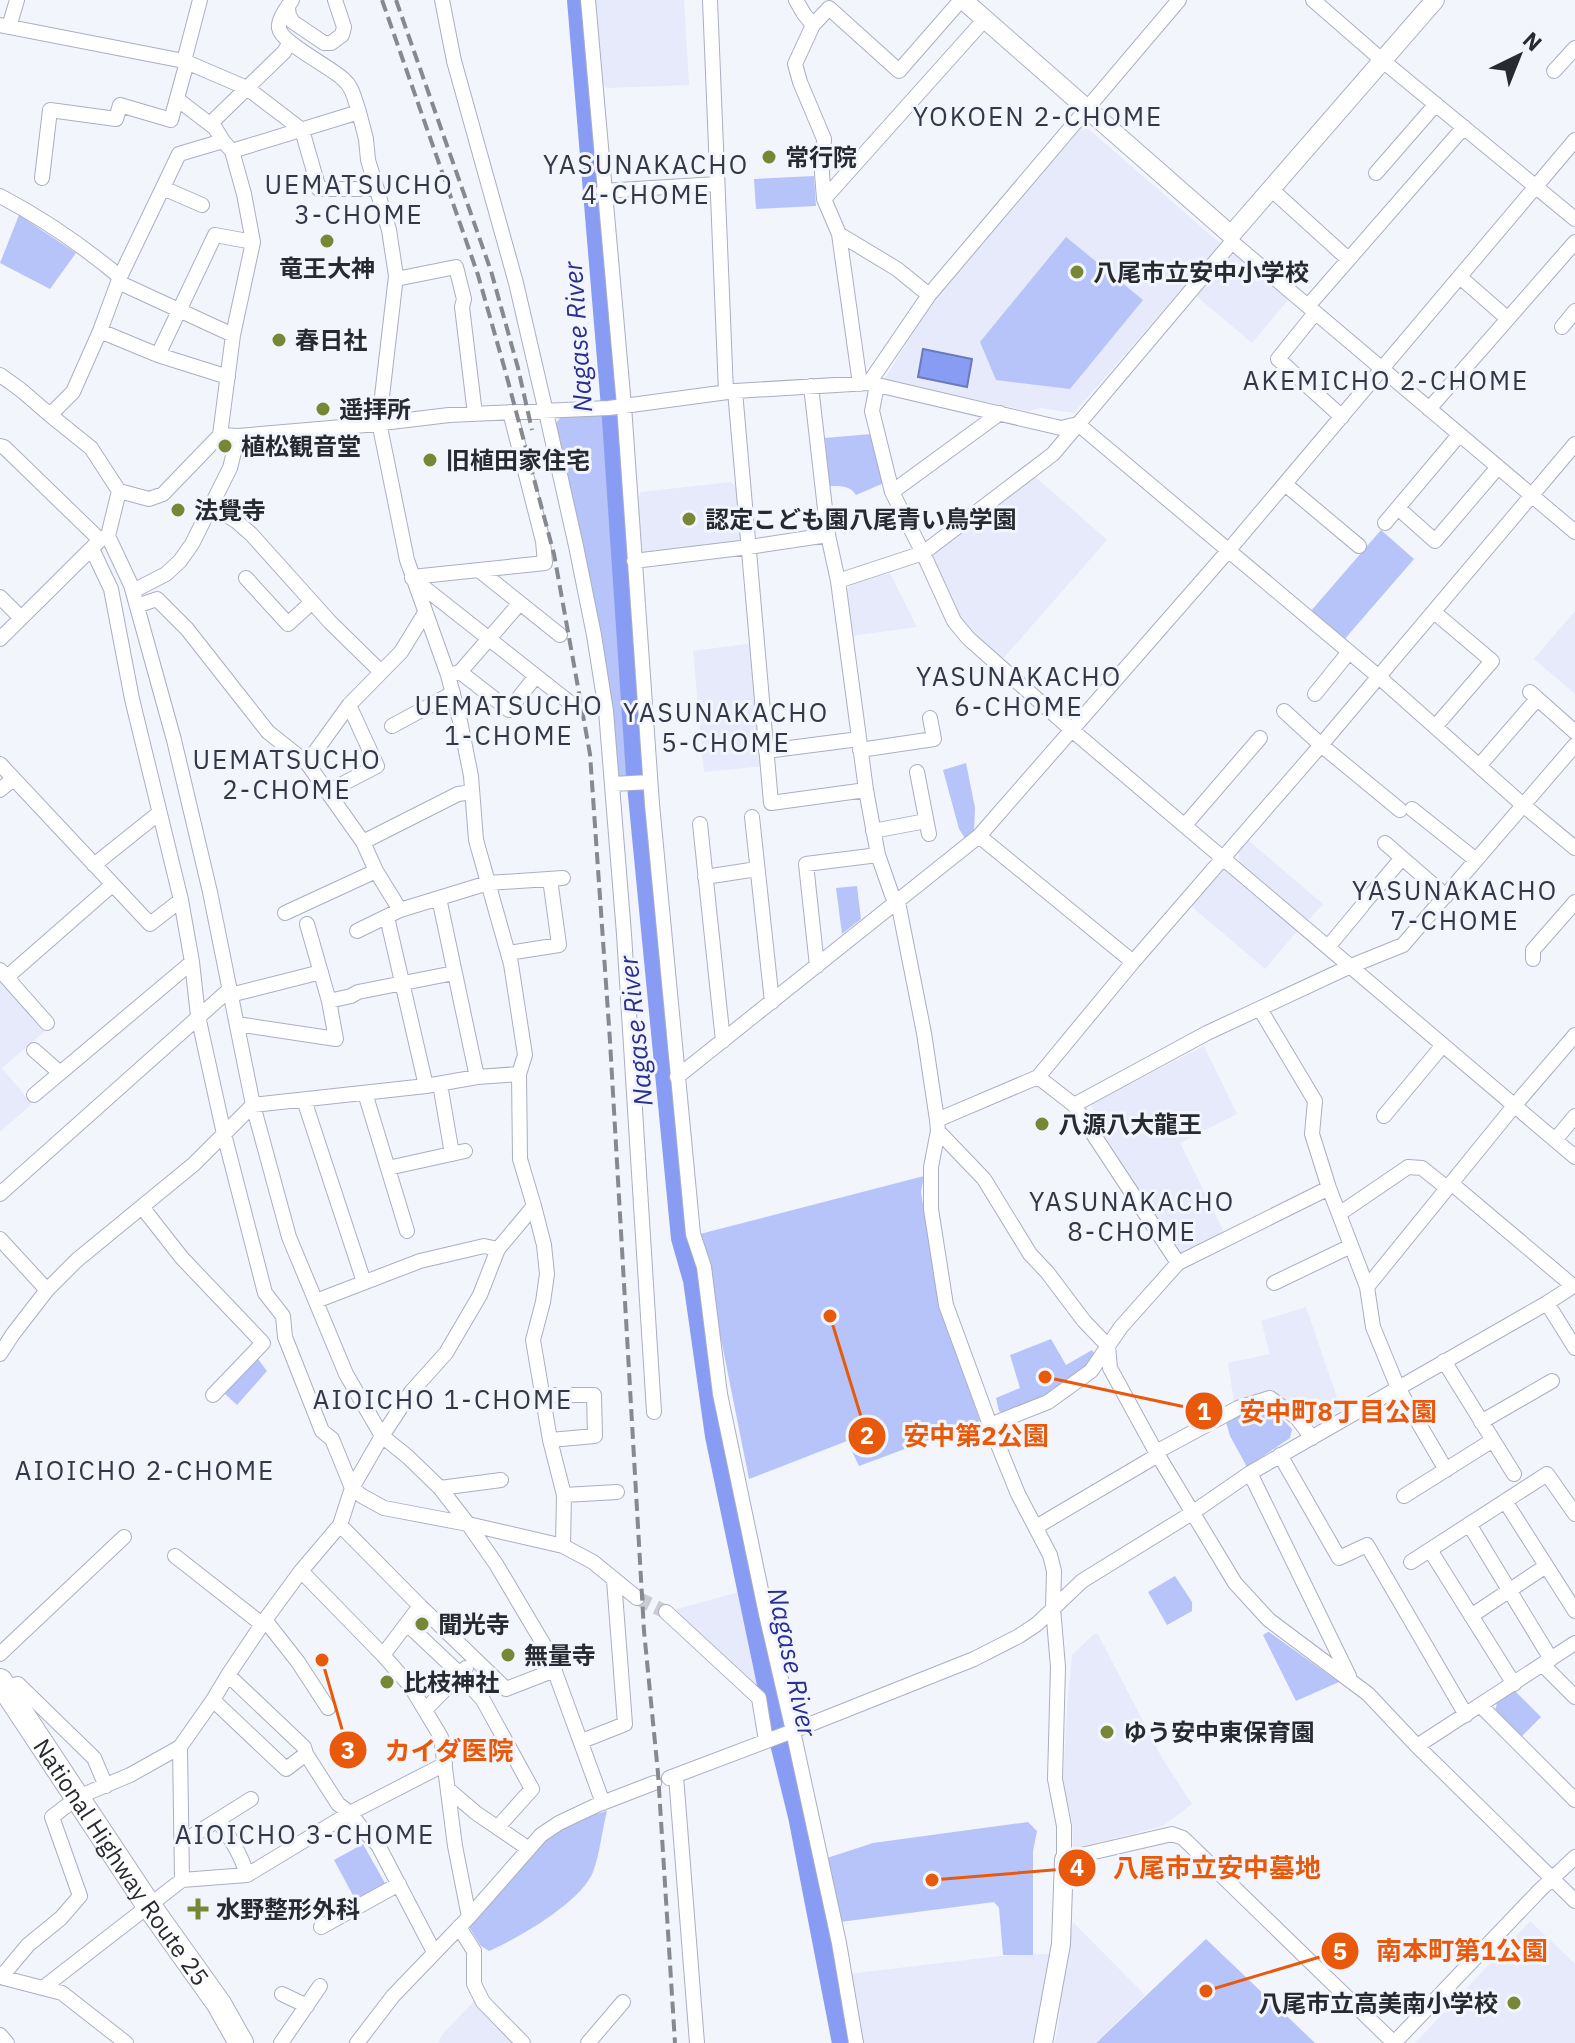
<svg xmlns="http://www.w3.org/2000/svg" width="1575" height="2043" font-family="'IBM Plex Sans','Noto Sans JP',sans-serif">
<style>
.built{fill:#e6eafa}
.green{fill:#b6c4f9}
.water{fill:#899cf3;stroke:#6c7ab9;stroke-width:2}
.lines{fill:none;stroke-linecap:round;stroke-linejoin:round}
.river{stroke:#899cf3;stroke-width:24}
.minor-tunnel{stroke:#caccd4;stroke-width:14;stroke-dasharray:14 7;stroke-linecap:butt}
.minor-casing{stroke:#aaafc1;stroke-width:16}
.tertiary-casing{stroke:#aaafc1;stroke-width:20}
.trunk-casing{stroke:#aaafc1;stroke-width:26}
.minor{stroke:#fff;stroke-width:14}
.tertiary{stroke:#fff;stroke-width:18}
.trunk{stroke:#fff;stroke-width:24}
.rail{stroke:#878990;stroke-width:4;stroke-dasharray:12 6;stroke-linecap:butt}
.poi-dot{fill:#778736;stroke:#f3f5fd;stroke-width:3}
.labels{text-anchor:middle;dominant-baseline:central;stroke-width:6;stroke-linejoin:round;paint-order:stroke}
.poi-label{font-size:24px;font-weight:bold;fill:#282a31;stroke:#f3f5fd;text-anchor:start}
.street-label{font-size:24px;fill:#282a31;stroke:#f3f5fd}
.neighbourhood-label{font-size:26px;letter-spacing:2px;fill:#333746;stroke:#f3f5fd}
.water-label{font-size:26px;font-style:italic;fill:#292e91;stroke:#f3f5fd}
.leader{fill:none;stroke:#e8590c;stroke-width:3}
.callout-dot{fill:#e8590c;stroke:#f3f5fd;stroke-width:3}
.mark-label{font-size:24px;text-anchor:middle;font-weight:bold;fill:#fff}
.callout-label{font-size:26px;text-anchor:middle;font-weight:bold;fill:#e8590c;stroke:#f3f5fd;stroke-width:6;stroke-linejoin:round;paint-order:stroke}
</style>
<rect width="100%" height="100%" fill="#f3f5fd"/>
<path class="built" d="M594 0H684L689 85 608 88 603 84Z
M1084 125 1221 244 1074 413 1040 408 1029 411 884 380 934 299Z
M1230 255H1237L1289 299 1252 343 1196 296Z
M1032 474 1107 540 1001 661 960 624 956 608 931 558 932 553Z
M731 482 738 489 742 540 737 545 646 556 641 551 637 499 641 492Z
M890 573 917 627 851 636 844 592 851 585Z
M1575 611V694L1534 659Z
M753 643 765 766 704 772 693 651Z
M1248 840 1323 904 1307 922 1240 865 1238 851Z
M1223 868H1228L1300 928 1265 969 1191 906Z
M0 976 46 1030 2 1068 32 1104 0 1132Z
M1204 1046 1237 1114 1180 1143 1223 1230 1216 1237 1183 1255 1158 1225 1092 1115 1095 1113 1090 1104Z
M1306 1307 1341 1409 1317 1425 1308 1424 1275 1394 1234 1402 1228 1363 1270 1354 1261 1321Z
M743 1591 767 1695 762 1698 673 1610Z
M1094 1634H1098L1162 1758 1192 1804 1163 1826 1076 1848 1073 1846 1072 1821 1063 1783 1067 1707 1072 1655Z
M1530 1921 1575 1964V2043H1415Z
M1073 1922 1145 1995 1095 2043H1055L1059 2020 1062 1986Z
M1050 1954 1033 2043H860L848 1974 1000 1956Z
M475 2000 517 2043H438L442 2035Z"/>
<path class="green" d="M814 176 816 206 756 209 754 179Z
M19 215 76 253 50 289 0 263Z
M1066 237 1143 300 1070 389 996 380 980 342Z
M610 412 634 778 624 780 618 776 607 672 553 427 560 418Z
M871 434 884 483 856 495C850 485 840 486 829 486L825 438Z
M1381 530 1414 559 1343 641 1310 612Z
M966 763 975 808 974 832 966 840 959 829 943 770Z
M857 886 861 919 842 934 836 888Z
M924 1176 921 1192 939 1304 980 1421 859 1466 847 1441 749 1479 700 1234Z
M1051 1339 1066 1365 1092 1350 1095 1355 1093 1364 1047 1395 1006 1414 999 1411 996 1398 1020 1388 1010 1355Z
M258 1359 267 1371 237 1405 224 1393Z
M1264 1409 1274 1411 1292 1429 1290 1438 1247 1467 1230 1436 1226 1422 1242 1414Z
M1175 1576 1192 1602V1611L1167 1625 1148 1592Z
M1268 1632H1269L1339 1682 1296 1701 1263 1635Z
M1515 1691 1541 1717 1521 1737 1495 1711 1497 1703Z
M607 1811C602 1830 600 1853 593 1872 581 1902 519 1938 489 1951L481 1946 469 1927 540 1845 564 1828 585 1817Z
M1028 1822 1037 1831 1033 1851V1955H1003L999 1908 994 1902 840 1922 827 1858 873 1843Z
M363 1844 386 1885 356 1901 334 1860Z
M1206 1939 1315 2043H1096Z"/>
<path class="water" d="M923 349 972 359 967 387 918 377Z"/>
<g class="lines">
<path class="river" d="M579 0 614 419 638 775 683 1238 695 1280 717 1436 778 1727 800 1816 844 2043"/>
<path class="minor-tunnel" d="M637 1598 666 1612"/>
<defs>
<path id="minor" d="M292 0C287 8 278 19 279 28 281 43 331 67 343 79 353 87 355 101 359 112
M442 0 454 61 516 283 546 412 576 546 594 635 606 711 624 934 654 1412
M588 0 624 406 652 804 693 1234 704 1267 720 1394 766 1614 793 1731 839 1943 856 2043
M710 0 726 392
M796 0 804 14 813 25 795 64 800 82 824 139 822 173 824 199 839 234 860 384
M1313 0 1383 61 1575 219
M288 8 289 16 293 22 324 43H331L342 35 344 27 335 0
M0 25 184 61 247 88 302 130 319 189H377
M813 25 829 8 899 71 961 0
M9 27 17 0
M184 61 200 0
M1554 71 1575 48
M177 99 215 128 223 141
M210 124 284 52 290 42
M223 141 232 151 244 194 253 242 233 335 220 435 163 494 149 499 119 491 91 448 50 415 73 392 100 331 120 277 179 154Z
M1376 173 1436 104
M42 178 50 110 116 119 120 105 171 120 187 62
M163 188 202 205
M1272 190 1348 259
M603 191 717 184
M0 196C42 218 83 246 120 277
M824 199 985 19
M839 234 897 269 929 295
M1232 242 1575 532
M1460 277 1508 319
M396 279 456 267 464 299 462 307 475 414
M118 282 233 335
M1308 306 1464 127
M1315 313 1278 359 1342 417
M1562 327 1575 311
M100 331 158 355 228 377
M158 355 215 235 253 242
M0 375 21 390 50 415
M869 383 929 295 1179 0
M877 385 872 411 892 492 923 553 954 621 968 638 1073 731 1575 1157
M811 386 828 535 838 581 866 790 878 855 892 895 898 902 924 1033 937 1120 938 1131 931 1167V1209L946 1305 990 1425 1018 1494 1050 1555 1054 1571 1053 1608 1058 1667 1055 1779 1064 1826V1859L1172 1834 1183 1838 1394 2043
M735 391 771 803 866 790
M1429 409 1575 242
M220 435 238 436 366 425 449 415 609 408 735 391 869 383 1061 428 1078 424 1379 677 1523 805 1575 848
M0 446 4 447 100 540
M1285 484 1359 546
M892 492 1000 413
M211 506 236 521 251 534 330 622 381 672
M1398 508 1435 541 1498 467
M1385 523 1459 435
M108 536 131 585 174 740 210 892 253 1105 289 1237 346 1374 382 1436 408 1457 440 1488 468 1524 496 1564 547 1650 603 1803
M92 549 111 589 132 699 181 900 192 962 198 1016 224 1134 265 1293 283 1316 285 1337 322 1431 332 1439 352 1488 362 1496 384 1508 468 1524 563 1546 593 1562 637 1598
M634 561 749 547 828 535
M480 571 560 635
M412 577 545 563 543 541 510 412
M246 578 288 624 312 602
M412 578 569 702
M838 581 923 553 1053 454 1232 242 1231 235
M133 591 166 574 180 561 192 544 230 468 238 436
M0 597 21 618
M137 606 157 599 187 629 268 732 307 763 363 842 376 871 400 910
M1434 612 1492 661 1435 727
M0 639 100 540 108 536 119 491
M460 672 509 710 536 676
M452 674 460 672 520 603
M1530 692 1575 732
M1315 694 1349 652
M1284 711 1321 745 1400 810
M392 726 453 693
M860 750 934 739 930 718
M766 751 859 739
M307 763 349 705 401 652 425 613
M0 764 150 924 181 900
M1479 766 1537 699
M917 772 929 834
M613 784 650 782
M0 790 13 779
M327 792 377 766 349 705
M1412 809 1476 860
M752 817 772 1002
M700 824 723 1041
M1185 825 1260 738
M873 831 926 821
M979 836 1133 962
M363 842 458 794 472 792
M1385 843 1446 896
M94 865 159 813
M705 877 757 869
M439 898 477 1077
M1364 903 1402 858
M285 913 376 871
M387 917 426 1086
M357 931 400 910 488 883 563 878
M1328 947 1362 906
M508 953 559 945 550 879
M1533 959V950L1575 902
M817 966 806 864 878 855
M0 970 47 1023
M7 977 112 885
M230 995 321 972
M329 1001 351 996 358 992 454 973
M1260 1009 1315 1101 1312 1134 1329 1188 1367 1287 1373 1327 1398 1388 1446 1470
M237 1024 336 1039 329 1001 307 924
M34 1050 59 1072
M677 1077 979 836 1228 551 1575 140
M1038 1077 1074 1105 1178 1263
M440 1084 452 1154
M365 1093 407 1231
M34 1095 192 962
M304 1100 364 1282
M1074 1105 1207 1033 1351 966 1403 945 1575 745
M1384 1116 1443 1045
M937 1120 1038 1077 1133 962 1321 745 1575 444
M938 1131 984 1179 1030 1254 1047 1272 1084 1321 1108 1346 1091 1371 1048 1402 990 1425
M1555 1140 1575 1116
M388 1168 465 1151
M1451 1183 1573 1286
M1329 1188 1178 1263 1121 1327 1108 1346 1110 1368 1156 1452 1235 1583 1269 1620 1368 1694 1417 1746 1575 1901
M0 1194 230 989
M534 1206 544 1245 547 1274 543 1302 533 1340 550 1440 564 1495 563 1546
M142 1207 182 1258 263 1343 213 1395
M1339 1214 1408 1167 1422 1168 1447 1188
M0 1239 47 1290
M1274 1283 1351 1246
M1367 1287 1514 1106 1575 1035
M316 1301 420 1261 484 1246 498 1249
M1547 1303 1575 1348
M0 1354 13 1334 47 1290 77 1260 194 1164 253 1105 426 1086 477 1077 519 1074
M1444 1361 1514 1474
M542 1395H594L595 1436 550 1440
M1481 1422 1552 1381
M1156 1452 1238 1408 1270 1398 1297 1418 1312 1438
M1280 1455 1339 1558 1367 1545 1466 1715
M1250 1473 1349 1676
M440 1488 501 1480
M564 1495 617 1492
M1404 1496 1493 1440
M1505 1501 1575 1611
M1469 1524 1551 1659
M340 1525 420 1606 383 1655
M1036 1527 1158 1455
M1430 1550 1514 1684
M175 1556 263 1625
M1411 1562 1547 1474 1575 1514
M301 1571 383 1655 411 1687 441 1737 455 1846 469 1917
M420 1606 506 1689 555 1670
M666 1612 759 1698 766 1741
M1471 1616 1546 1566
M265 1620 298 1662 328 1708
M407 1624 460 1674 483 1700 532 1789 498 1827
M0 1654 124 1537
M1543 1665 1575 1697
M228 1675 304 1747 306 1754 338 1804 350 1813 364 1831 378 1845 434 1952
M5 1688 18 1684 94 1758 106 1786
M213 1700 286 1769 306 1754
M1480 1705 1575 1800
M425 1710 466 1668
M582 1741 625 1724 614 1580
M1417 1746 1575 1643
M180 1747 182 1880
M676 1776 697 2043
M669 1778 793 1731 974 1659 1019 1636 1037 1624 1082 1581 1192 1513 1250 1473 1547 1303 1575 1285
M448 1789 476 1813 529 1849
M218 1820C230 1838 241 1854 247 1875
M181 1843 251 1799
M321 1927 399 1884
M459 1927 474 1951V1984L483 2002 523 2043
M0 1974 4 1978 62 1993 126 2043
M2 1976 28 1945 61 1918 80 1896 52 1817 78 1797 130 1775 180 1747 213 1700 228 1675 265 1620 301 1571 340 1525 352 1488 382 1436 411 1392 446 1353 480 1295 498 1249 534 1206 520 1159 519 1074 525 1055 511 964 476 840 471 776 460 721 448 675 407 560 379 422 396 276 389 230 368 160 366 139 359 112 232 151
M44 1987 182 1880 247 1875 350 1813 445 1764
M282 1994 307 2006
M0 2035 7 2043
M281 2043 320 1986
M357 2043 393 1996 469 1917 541 1835 559 1823 597 1805 654 1783
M588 2043 623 2002
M1394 2043 1540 1890 1575 1857"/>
<path id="tertiary" d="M963 0 1231 235 1435 0
M1043 2043 1061 1944 1064 1859"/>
<g id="trunk">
<path id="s1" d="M0 1681 149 1906 219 2004 241 2043"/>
</g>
</defs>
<use href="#minor" class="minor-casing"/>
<use href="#tertiary" class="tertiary-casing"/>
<use href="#trunk" class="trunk-casing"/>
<use href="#minor" class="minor"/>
<use href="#tertiary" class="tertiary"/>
<use href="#trunk" class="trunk"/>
<path class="rail" d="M382 0 478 275 505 370 554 554 590 754 610 1041 644 1631 658 1773 675 2043
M396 0 491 271 518 368 532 430"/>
</g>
<g class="poi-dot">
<circle cx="769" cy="157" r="8"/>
<circle cx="327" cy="241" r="8"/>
<circle cx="1077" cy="272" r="8"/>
<circle cx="279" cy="340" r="8"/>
<circle cx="323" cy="409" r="8"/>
<circle cx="225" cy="446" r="8"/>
<circle cx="430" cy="460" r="8"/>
<circle cx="178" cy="510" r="8"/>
<circle cx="689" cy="519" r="8"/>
<circle cx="1042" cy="1124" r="8"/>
<circle cx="422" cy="1624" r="8"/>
<circle cx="508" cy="1655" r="8"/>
<circle cx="387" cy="1682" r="8"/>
<circle cx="1107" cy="1732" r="8"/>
<path d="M194 1897h8v8h8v8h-8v8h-8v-8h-8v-8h8z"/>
<circle cx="1514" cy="2003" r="8"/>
</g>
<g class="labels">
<g class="poi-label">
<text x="785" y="157">常行院</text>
<text x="327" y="268" text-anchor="middle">竜王大神</text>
<text x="1093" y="272">八尾市立安中小学校</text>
<text x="295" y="340">春日社</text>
<text x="339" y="409">遥拝所</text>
<text x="241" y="446">植松観音堂</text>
<text x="446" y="460">旧植田家住宅</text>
<text x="194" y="510">法覺寺</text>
<text x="705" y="519">認定こども園八尾青い鳥学園</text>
<text x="1058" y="1124">八源八大龍王</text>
<text x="438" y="1624">聞光寺</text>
<text x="524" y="1655">無量寺</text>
<text x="403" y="1682">比枝神社</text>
<text x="1123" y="1732">ゆう安中東保育園</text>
<text x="216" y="1909">水野整形外科</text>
<text x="1498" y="2003" text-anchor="end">八尾市立高美南小学校</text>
</g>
<g class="street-label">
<text stroke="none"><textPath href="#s1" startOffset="218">National Highway Route 25</textPath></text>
</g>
<g class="neighbourhood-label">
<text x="1038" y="116">YOKOEN 2-CHOME</text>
<text x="646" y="164">YASUNAKACHO<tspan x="646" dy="30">4-CHOME</tspan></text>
<text x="359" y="184">UEMATSUCHO<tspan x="359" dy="30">3-CHOME</tspan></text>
<text x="1386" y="380">AKEMICHO 2-CHOME</text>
<text x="1019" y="676">YASUNAKACHO<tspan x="1019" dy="30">6-CHOME</tspan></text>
<text x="509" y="705">UEMATSUCHO<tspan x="509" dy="30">1-CHOME</tspan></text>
<text x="726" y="712">YASUNAKACHO<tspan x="726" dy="30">5-CHOME</tspan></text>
<text x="287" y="759">UEMATSUCHO<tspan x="287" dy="30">2-CHOME</tspan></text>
<text x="1455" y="890">YASUNAKACHO<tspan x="1455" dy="30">7-CHOME</tspan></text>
<text x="1132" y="1201">YASUNAKACHO<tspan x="1132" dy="30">8-CHOME</tspan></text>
<text x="443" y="1399">AIOICHO 1-CHOME</text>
<text x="145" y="1470">AIOICHO 2-CHOME</text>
<text x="305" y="1834">AIOICHO 3-CHOME</text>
</g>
<g class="water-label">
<text transform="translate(577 337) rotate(-94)">Nagase River</text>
<text transform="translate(635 1031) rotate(-96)">Nagase River</text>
<text transform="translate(793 1662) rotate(78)">Nagase River</text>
</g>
</g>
<path class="leader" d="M1045 1377L1204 1411M830 1316L867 1436M322 1660L348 1750M932 1880L1077 1868M1206 1991L1340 1951"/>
<g class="callout-dot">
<circle cx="1045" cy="1377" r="8"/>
<circle cx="830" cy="1316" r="8"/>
<circle cx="322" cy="1660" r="8"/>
<circle cx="932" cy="1880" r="8"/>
<circle cx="1206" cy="1991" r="8"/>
<circle cx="1204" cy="1411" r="20"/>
<circle cx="867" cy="1436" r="20"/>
<circle cx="348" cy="1750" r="20"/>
<circle cx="1077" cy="1868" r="20"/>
<circle cx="1340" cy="1951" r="20"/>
</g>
<g class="mark-label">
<text x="1204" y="1420">1</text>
<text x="867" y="1444">2</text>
<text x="348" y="1759">3</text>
<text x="1077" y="1876">4</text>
<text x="1340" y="1960">5</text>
</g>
<g class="callout-label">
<text x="1338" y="1421">安中町8丁目公園</text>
<text x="976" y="1445">安中第2公園</text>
<text x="449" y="1760">カイダ医院</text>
<text x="1217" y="1877">八尾市立安中墓地</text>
<text x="1462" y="1960">南本町第1公園</text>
</g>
<g transform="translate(1519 56) rotate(43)" stroke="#f3f5fd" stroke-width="6" paint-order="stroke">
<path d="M0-6L14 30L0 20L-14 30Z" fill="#282a31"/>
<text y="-12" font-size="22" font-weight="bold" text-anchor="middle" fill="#282a31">N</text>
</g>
</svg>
